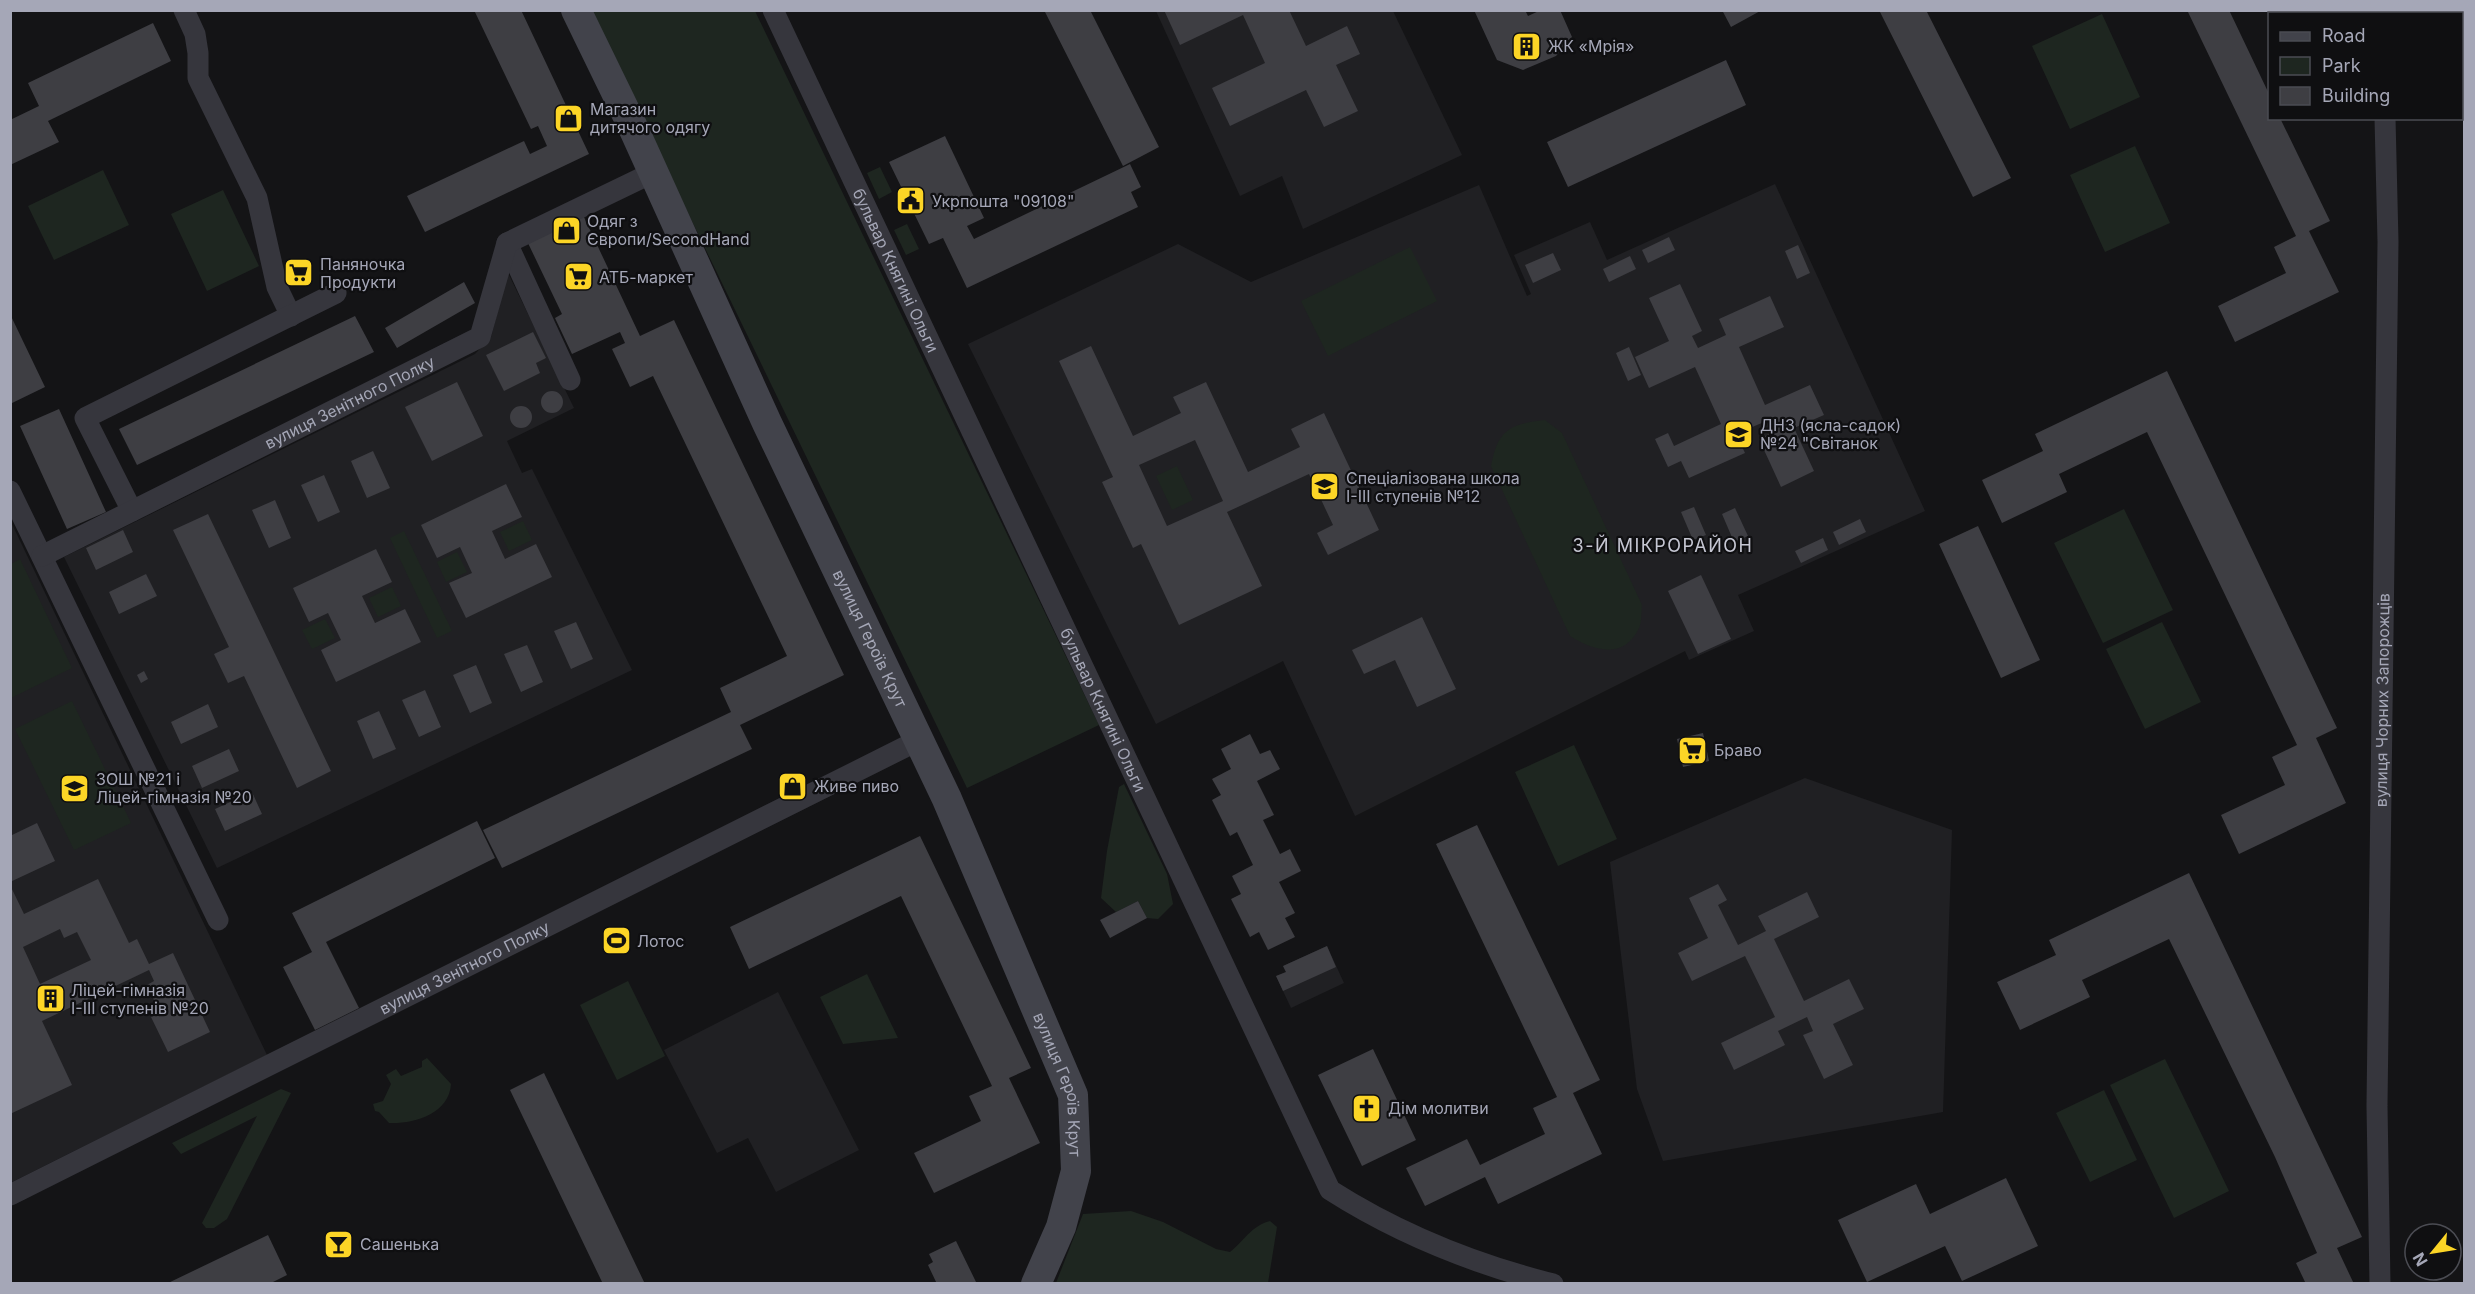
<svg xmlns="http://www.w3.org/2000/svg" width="2475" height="1294" font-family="Inter,sans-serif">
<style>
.built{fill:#202023}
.green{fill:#1e2620}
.building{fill:#3e3e43;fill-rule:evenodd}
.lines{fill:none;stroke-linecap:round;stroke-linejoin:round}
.street{stroke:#36363d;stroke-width:21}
.secondary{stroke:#42434b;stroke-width:30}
.labels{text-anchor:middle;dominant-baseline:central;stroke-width:4.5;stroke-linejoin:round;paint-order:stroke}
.poi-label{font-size:16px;fill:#a5a7b7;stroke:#0f0f11;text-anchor:start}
.street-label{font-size:16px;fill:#a5a7b7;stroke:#0f0f11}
.neighbourhood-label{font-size:18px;letter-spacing:1.5px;fill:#c6c7d3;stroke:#0f0f11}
</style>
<rect width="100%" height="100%" fill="#141416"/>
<path class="built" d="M1156 11H1393L1462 155 1303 229 1282 176 1240 196Z
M1775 184 1925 511 1738 595 1754 631 1689 660 1685 651 1355 816 1283 661 1156 724 968 344 1178 244 1251 282 1479 185 1527 296 1531 294 1514 255 1590 222 1607 260Z
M508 273 574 408 507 441 522 473 532 469 632 670 217 868 64 557 475 354 491 337Z
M10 520 267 1055 10 1183Z
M1805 778 1952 830 1943 1112 1663 1161 1637 1089 1610 862Z
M1327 946 1344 983 1291 1008 1276 976 1286 972 1283 966Z
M778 992 859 1150 776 1192 748 1138 717 1153 664 1050Z"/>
<path class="green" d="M590 11H755L1099 725 967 788Z
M2102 14 2140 97 2070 129 2032 46Z
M2135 146 2170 223 2105 252 2070 175Z
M880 167 892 192 879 199 867 173Z
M103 170 129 225 54 260 28 206Z
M223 190 259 266 207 291 171 214Z
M907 224 919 249 906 255 894 230Z
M1410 247 1437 301 1328 356 1301 301Z
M1545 420 1562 433 1642 605C1641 612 1642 622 1639 628 1624 660 1594 651 1570 636L1491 466C1498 430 1509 424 1545 420Z
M1177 466 1193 500 1172 510 1156 476Z
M2124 509 2173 610 2103 643 2054 543Z
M523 521 532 540 509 551 500 532Z
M404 531 452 631 437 638 390 538Z
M457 552 467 572 446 582 437 562Z
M20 559 72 668 11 698V564Z
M392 587 401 606 378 617 369 598Z
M325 619 335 638 312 649 302 630Z
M2162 622 2201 702 2145 729 2106 649Z
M72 701 131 823 74 850 15 729Z
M1574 745 1617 839 1558 866 1515 772Z
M1124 784 1167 874 1173 904 1158 919 1147 918 1138 901 1116 912 1101 898 1107 851 1119 787Z
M867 974 898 1038 843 1044 820 997Z
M628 981 665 1056 617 1080 580 1005Z
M427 1058 451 1084C449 1114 414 1124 389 1123L379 1112 375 1111 373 1104 383 1101 391 1084 386 1075 396 1069 401 1076 422 1067V1061Z
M2165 1059 2229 1191 2174 1218 2110 1085Z
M281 1089 291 1093 227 1219 214 1228H206L202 1223 257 1116 181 1154 172 1143Z
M2104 1090 2137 1160 2090 1182 2056 1113Z
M1131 1211 1163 1222 1216 1249 1230 1252C1244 1241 1251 1226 1270 1221L1277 1227 1268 1283H1056L1083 1214Z"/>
<path class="building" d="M474 10H521L589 154 425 232 407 196 524 141 530 154 547 146 538 126 531 129Z
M1044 10H1090L1159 147 1123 166Z
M1164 10H1289L1306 46 1347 26 1360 54 1336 65 1358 111 1324 127 1306 90 1230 126 1212 88 1265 63 1243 15 1180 45Z
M1474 10H1525L1528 16 1541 10H1560L1572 37 1556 56 1523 70 1497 60Z
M1722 10H1762L1731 27Z
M1879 10H1926L2011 178 1973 197Z
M2187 10H2229L2270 96V118H2280L2330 221 2309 231 2339 292 2235 342 2218 306 2286 273 2274 247 2296 236Z
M2331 10H2347L2348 14H2324Z
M153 23 171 61 48 121 59 142 10 165V120L39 106 28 83Z
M1726 60 1746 105 1568 187 1547 142Z
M945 136 984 218 967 226 974 239 1130 164 1141 187 1131 192 1138 207 967 288 943 238 929 244 889 162Z
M583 215 640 336 674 320 844 675 740 725 752 749 502 868 483 830 731 712 720 688 787 656 653 376 630 387 612 349 625 343 620 332 572 354 555 318 562 314 527 241Z
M1669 237 1675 250 1648 263 1642 250Z
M1798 245 1810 273 1797 279 1785 251Z
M1553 253 1561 270 1533 283 1525 265Z
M1630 256 1636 269 1609 282 1603 269Z
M464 282 475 303 397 348 385 328Z
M1680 284 1702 331 1692 336 1698 348 1726 335 1719 319 1770 296 1784 327 1739 347 1765 405 1810 385 1824 415 1794 428 1814 471 1781 487 1759 439 1769 434 1764 422 1736 434 1745 453 1689 478 1681 461 1668 467 1655 439 1668 433 1674 446 1721 424 1695 367 1649 388 1635 357 1669 341 1649 298Z
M10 314 45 387 10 404Z
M355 316 374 352 137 465 119 429Z
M533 332 546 358 536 363 540 373 504 391 486 355Z
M1091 346 1133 436 1181 413 1173 397 1206 382 1248 472 1300 447 1291 429 1324 413 1379 530 1328 555 1317 533 1333 525 1309 474 1227 512 1262 586 1179 625 1141 544 1133 548 1102 482 1113 477 1059 361ZM1195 440 1223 501 1167 526 1139 465Z
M1629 347 1641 375 1628 381 1616 353Z
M2167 371 2337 728 2316 738 2346 803 2239 854 2221 815 2285 785 2272 757 2297 745 2147 432 2059 474 2067 492 2002 523 1982 480 2043 451 2035 434Z
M457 382 483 436 432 461 405 407Z
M541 402a11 11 0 1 1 22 0a11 11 0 1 1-22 0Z
M510 417a11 11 0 1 1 22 0a11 11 0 1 1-22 0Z
M59 409 106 512 67 529 20 426Z
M373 451 390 488 367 498 351 461Z
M324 475 340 512 318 522 301 485Z
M506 484 522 517 492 531 505 559 536 544 552 577 466 618 449 583 472 573 460 547 437 558 421 525Z
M275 500 291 538 269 548 252 510Z
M1694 507 1706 535 1693 540 1681 512Z
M1735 508 1748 536 1734 542 1722 514Z
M208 514 331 771 297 788 244 676 228 683 214 654 229 647 173 530Z
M1860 519 1866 532 1839 545 1833 532Z
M1978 526 2040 660 2001 678 1939 544Z
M123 530 133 552 96 570 86 548Z
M1823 538 1828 550 1801 563 1795 551Z
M376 549 392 582 362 596 375 623 405 609 421 642 336 682 321 650 341 640 328 613 309 622 293 588Z
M146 574 157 596 119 614 109 592Z
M1701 575 1731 639 1698 654 1668 591Z
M1422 617 1456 689 1417 707 1395 660 1364 674 1352 650Z
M576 622 593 659 571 669 554 631Z
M527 645 543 682 521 692 504 654Z
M476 665 492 703 470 713 453 675Z
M144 671 148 679 141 683 137 675Z
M425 690 441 727 419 737 402 700Z
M208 704 218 727 181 744 171 722Z
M379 711 396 749 373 759 357 721Z
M1703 733 1709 761 1683 767 1677 739Z
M1250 734 1260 754 1270 750 1280 769 1257 781 1274 815 1263 820 1280 854 1290 849 1301 871 1279 882 1295 913 1285 918 1295 937 1268 950 1259 932 1250 937 1231 899 1241 894 1232 876 1253 865 1237 832 1230 836 1212 800 1221 795 1212 779 1231 769 1221 749Z
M229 749 239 771 202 788 192 766Z
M252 792 262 814 225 831 215 809Z
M477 821 495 858 326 942 359 1008 315 1030 283 967 312 952 292 913Z
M37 823 55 861 10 882V836Z
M1477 825 1600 1080 1573 1093 1602 1154 1498 1204 1485 1177 1425 1206 1406 1168 1467 1139 1480 1165 1545 1134 1533 1108 1557 1097 1436 844Z
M920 836 1031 1068 1009 1078 1040 1143 934 1193 914 1153 981 1121 969 1096 992 1086 901 896 749 969 730 927Z
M2189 873 2362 1237 2337 1248 2354 1284H2306L2296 1263 2317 1253 2275 1157 2169 939 2082 980 2090 997 2020 1030 1997 982 2056 955 2049 940Z
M98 879 129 943 137 939 149 964 173 953 210 1032 168 1052 151 1017 160 1013 147 985 154 981 149 970 42 1021 72 1085 10 1114V1066L12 1065 10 1061V885L24 914ZM60 929 64 938 77 932 91 960 40 984 23 947Z
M1718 884 1727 900 1718 905 1738 945 1766 931 1758 916 1807 892 1819 917 1774 939 1804 1001 1849 979 1864 1009 1833 1024 1853 1065 1824 1079 1803 1035 1813 1031 1807 1017 1778 1031 1785 1045 1734 1070 1721 1043 1775 1017 1745 956 1692 981 1678 953 1708 938 1689 898Z
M1138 901 1147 918 1110 938 1100 920Z
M1327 946 1336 967 1283 991 1276 976 1286 972 1283 966Z
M1373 1049 1416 1140 1362 1166 1318 1075Z
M544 1073 645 1284H603L510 1090Z
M2006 1178 2038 1246 1962 1281 1945 1246 1867 1282 1838 1220 1916 1184 1930 1214Z
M268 1235 287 1275 269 1284H166Z
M956 1241 977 1284H937L928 1265 933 1262 929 1254Z"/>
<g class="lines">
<g class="street">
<path d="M184 10 195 34 198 53V78L257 198 277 287 291 316"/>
<path id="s1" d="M773 10 1330 1190C1399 1234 1474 1264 1553 1284"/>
<path d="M2377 10V14"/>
<path d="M507 243 570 380"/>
<path d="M10 491 218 920"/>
<path d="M132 511 85 418 336 293"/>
<path id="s2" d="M42 556 480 337 507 243 652 173"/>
<path id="s3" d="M10 1195 919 740"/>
<path id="s4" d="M2380 1284 2377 1106 2388 242 2385 118"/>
</g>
<path class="secondary" id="s5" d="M576 10 631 123 767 423 947 799 1073 1095 1076 1171 1061 1227 1036 1284"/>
</g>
<defs>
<symbol id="building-square" viewBox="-11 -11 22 22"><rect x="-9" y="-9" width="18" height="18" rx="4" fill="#fcd526" stroke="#0f0f11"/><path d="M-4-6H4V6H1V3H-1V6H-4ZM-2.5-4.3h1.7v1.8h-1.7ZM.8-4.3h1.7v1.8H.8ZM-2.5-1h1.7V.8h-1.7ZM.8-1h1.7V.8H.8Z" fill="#111"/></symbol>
<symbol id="shop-square" viewBox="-11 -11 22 22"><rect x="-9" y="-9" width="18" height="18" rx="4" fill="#fcd526" stroke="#0f0f11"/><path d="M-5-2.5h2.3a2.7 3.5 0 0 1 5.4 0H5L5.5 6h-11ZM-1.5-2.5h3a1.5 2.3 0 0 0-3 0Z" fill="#111"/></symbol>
<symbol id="civic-square" viewBox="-11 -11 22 22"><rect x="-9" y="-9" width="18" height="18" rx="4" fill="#fcd526" stroke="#0f0f11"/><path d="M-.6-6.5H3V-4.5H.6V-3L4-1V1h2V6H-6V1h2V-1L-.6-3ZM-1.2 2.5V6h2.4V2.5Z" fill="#111"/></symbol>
<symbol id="supermarket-square" viewBox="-11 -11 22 22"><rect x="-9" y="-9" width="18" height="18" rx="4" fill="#fcd526" stroke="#0f0f11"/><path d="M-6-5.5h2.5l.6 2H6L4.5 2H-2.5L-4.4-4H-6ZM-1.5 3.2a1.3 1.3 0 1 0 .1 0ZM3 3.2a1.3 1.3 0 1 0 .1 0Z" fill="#111"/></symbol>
<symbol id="school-square" viewBox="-11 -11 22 22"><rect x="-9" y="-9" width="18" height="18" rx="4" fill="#fcd526" stroke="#0f0f11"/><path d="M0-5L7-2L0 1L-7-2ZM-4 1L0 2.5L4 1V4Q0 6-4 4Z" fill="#111"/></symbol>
<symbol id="stadium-square" viewBox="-11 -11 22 22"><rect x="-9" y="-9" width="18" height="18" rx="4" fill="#fcd526" stroke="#0f0f11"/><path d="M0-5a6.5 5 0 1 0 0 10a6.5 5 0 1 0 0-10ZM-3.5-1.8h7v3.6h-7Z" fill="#111"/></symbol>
<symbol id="church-square" viewBox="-11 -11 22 22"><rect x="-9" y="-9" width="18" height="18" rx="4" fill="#fcd526" stroke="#0f0f11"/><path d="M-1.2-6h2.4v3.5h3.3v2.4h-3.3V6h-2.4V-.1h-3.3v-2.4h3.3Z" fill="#111"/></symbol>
<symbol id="bar-square" viewBox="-11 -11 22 22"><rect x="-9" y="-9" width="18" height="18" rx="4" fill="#fcd526" stroke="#0f0f11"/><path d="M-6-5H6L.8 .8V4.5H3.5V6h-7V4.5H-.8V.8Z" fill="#111"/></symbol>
</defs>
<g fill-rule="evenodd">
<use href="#building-square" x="1510" y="30" width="33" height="33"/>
<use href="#shop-square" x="552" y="102" width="33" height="33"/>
<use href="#civic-square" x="894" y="184" width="33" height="33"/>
<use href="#shop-square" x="550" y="214" width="33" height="33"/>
<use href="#supermarket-square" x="282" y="256" width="33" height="33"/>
<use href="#supermarket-square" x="562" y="260" width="33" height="33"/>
<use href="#school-square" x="1722" y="418" width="33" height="33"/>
<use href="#school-square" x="1308" y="470" width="33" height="33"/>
<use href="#supermarket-square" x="1676" y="734" width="33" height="33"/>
<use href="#shop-square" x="776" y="770" width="33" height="33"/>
<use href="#school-square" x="58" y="772" width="33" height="33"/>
<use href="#stadium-square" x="600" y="924" width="33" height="33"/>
<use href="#building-square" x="34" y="982" width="33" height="33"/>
<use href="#church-square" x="1350" y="1092" width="33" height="33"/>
<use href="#bar-square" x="322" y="1228" width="33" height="33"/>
</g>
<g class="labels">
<g class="poi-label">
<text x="1548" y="46">ЖК «Мрія»</text>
<text x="590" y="109">Магазин<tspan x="590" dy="18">дитячого одягу</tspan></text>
<text x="932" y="201">Укрпошта "09108"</text>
<text x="587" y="221">Одяг з<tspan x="587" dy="18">Європи/SecondHand</tspan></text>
<text x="320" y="264">Паняночка<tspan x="320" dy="18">Продукти</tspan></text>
<text x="599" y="277">АТБ-маркет</text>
<text x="1760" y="425">ДНЗ (ясла-садок)<tspan x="1760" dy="18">№24 "Світанок</tspan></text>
<text x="1346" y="478">Спеціалізована школа<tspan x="1346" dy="18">І-ІІІ ступенів №12</tspan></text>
<text x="1714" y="750">Браво</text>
<text x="96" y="779">ЗОШ №21 і<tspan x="96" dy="18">Ліцей-гімназія №20</tspan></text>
<text x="814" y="786">Живе пиво</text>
<text x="637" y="941">Лотос</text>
<text x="71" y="990">Ліцей-гімназія<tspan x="71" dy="18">I-III ступенів №20</tspan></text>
<text x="1388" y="1108">Дім молитви</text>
<text x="360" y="1244">Сашенька</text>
</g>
<g class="street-label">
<text stroke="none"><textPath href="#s1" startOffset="288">бульвар Княгині Ольги</textPath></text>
<text stroke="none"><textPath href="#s2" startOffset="344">вулиця Зенітного Полку</textPath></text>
<text stroke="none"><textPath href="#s5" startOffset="694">вулиця Героїв Крут</textPath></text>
<text stroke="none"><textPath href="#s4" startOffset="584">вулиця Чорних Запорожців</textPath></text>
<text stroke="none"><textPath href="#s1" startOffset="774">бульвар Княгині Ольги</textPath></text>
<text stroke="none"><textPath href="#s3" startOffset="508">вулиця Зенітного Полку</textPath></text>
<text stroke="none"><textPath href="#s5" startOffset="1180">вулиця Героїв Крут</textPath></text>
</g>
<g class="neighbourhood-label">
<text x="1663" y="545">3-Й МІКРОРАЙОН</text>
</g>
</g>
<rect width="2475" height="1294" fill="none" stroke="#a5a7b7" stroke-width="24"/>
<rect x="2268" y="12" width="195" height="108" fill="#0f0f11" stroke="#4b4c53" stroke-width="1.5"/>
<rect x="2280" y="32" width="30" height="9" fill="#42434b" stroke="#4b4c53" stroke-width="1.5"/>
<text x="2322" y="42" font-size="18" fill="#a5a7b7">Road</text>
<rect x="2280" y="57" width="30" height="18" fill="#1e2620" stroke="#4b4c53" stroke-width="1.5"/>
<text x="2322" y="72" font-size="18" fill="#a5a7b7">Park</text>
<rect x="2280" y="87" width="30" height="18" fill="#3e3e43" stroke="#4b4c53" stroke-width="1.5"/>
<text x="2322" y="102" font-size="18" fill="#a5a7b7">Building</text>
<g transform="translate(2433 1252) rotate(240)"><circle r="28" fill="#0f0f11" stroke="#4b4c53" stroke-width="1.5"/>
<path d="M0-4.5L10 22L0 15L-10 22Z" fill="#fcd526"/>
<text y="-9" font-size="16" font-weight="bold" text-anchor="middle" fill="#a5a7b7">N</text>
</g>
</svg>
